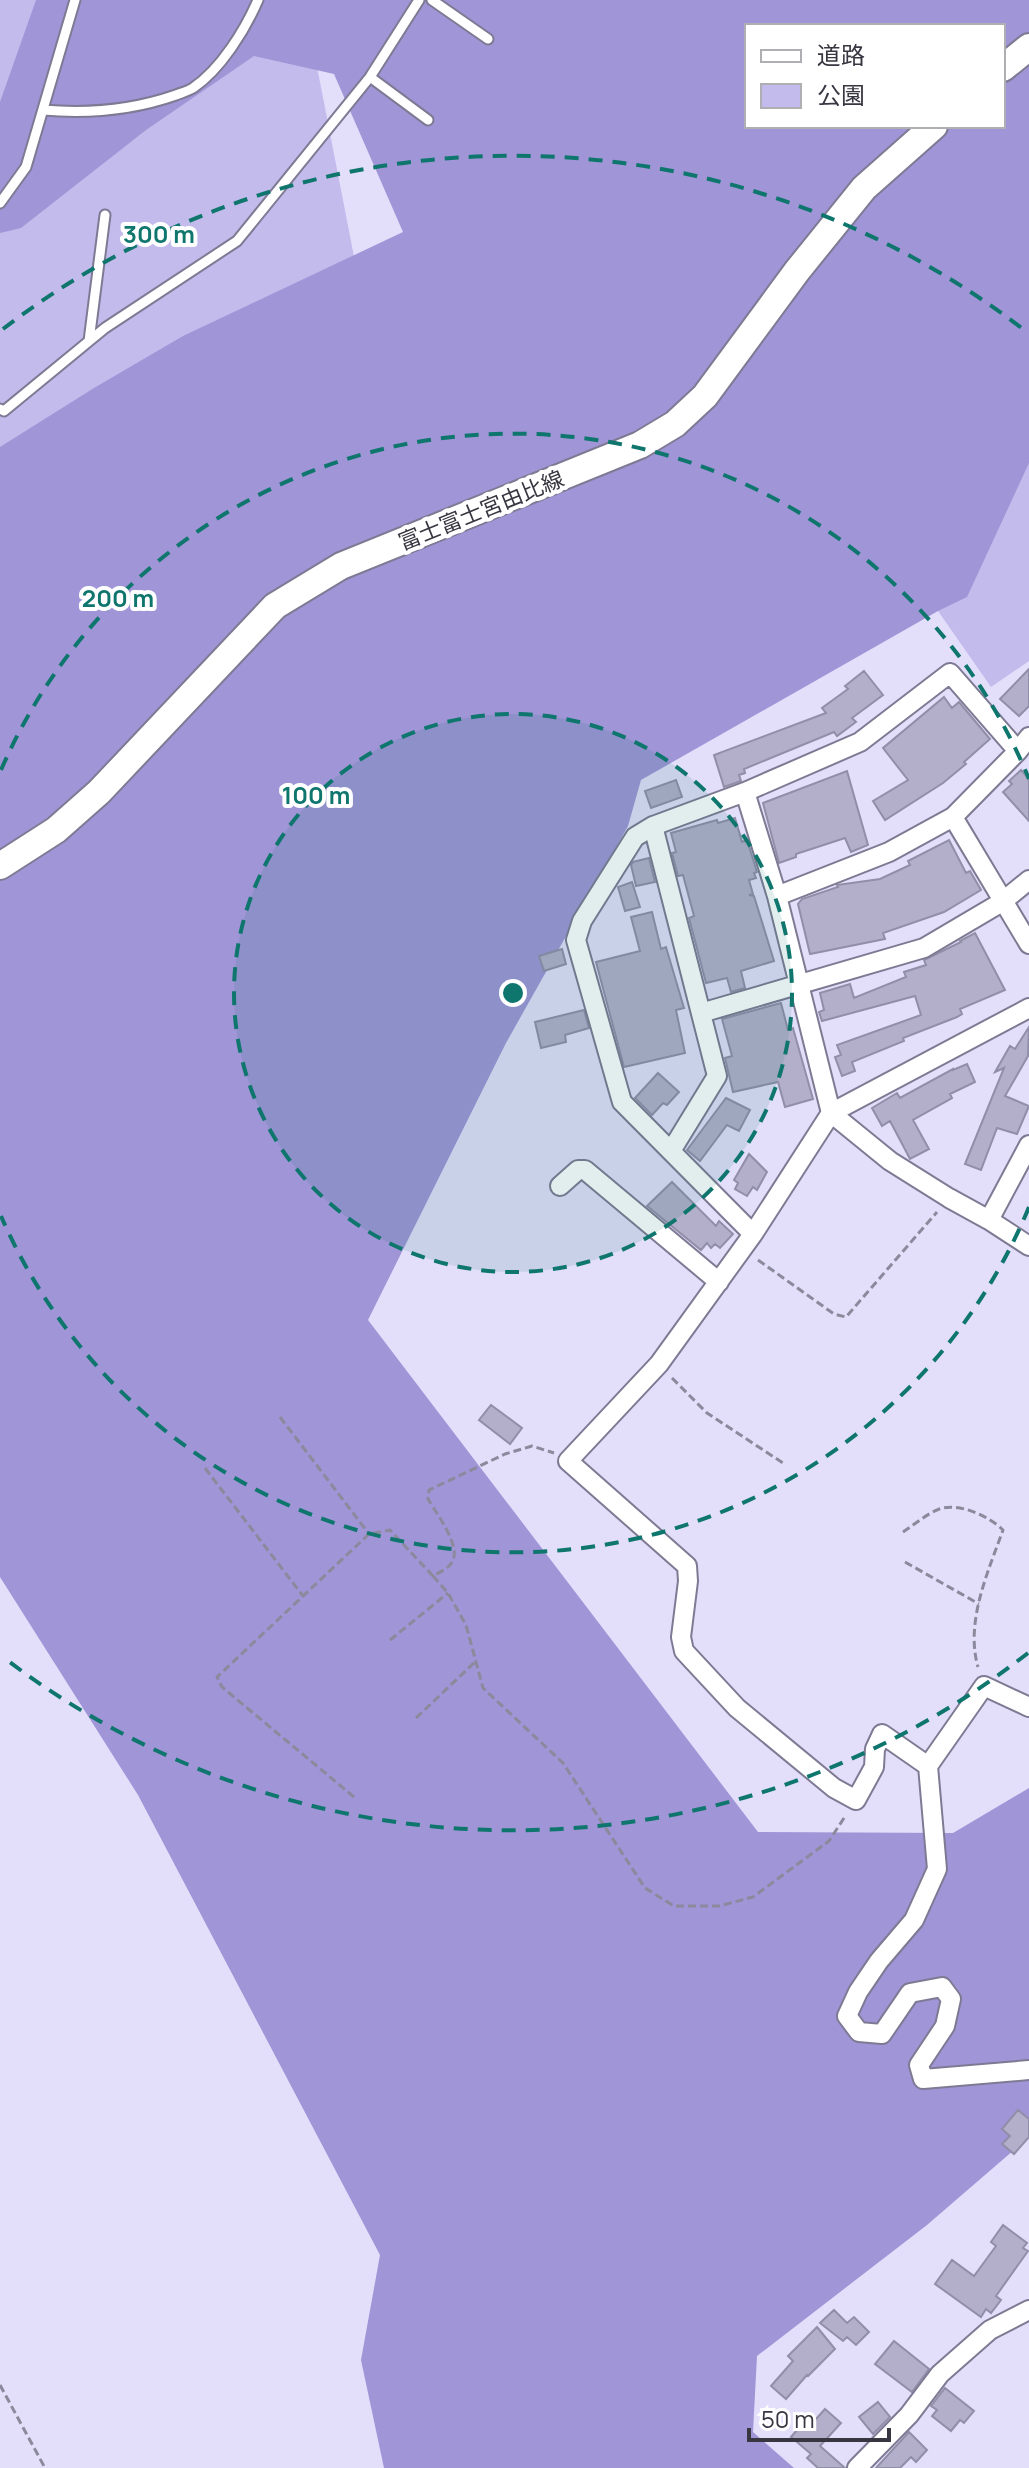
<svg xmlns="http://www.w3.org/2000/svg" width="1029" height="2468" font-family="Manrope,'Noto Sans JP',sans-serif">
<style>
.green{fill:#c2bbec}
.forest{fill:#a095d7;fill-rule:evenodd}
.building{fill:#b3afca;stroke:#918ea8;stroke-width:2}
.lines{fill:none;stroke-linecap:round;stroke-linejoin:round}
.lane-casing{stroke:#7e7a93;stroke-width:13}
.street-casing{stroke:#7e7a93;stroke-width:22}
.primary-casing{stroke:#7e7a93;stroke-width:30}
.path{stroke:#8b899c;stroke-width:3;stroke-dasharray:8 4;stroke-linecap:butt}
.lane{stroke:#fff;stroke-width:9}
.street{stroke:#fff;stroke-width:18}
.primary{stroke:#fff;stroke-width:26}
.ring{fill:none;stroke:#0f766e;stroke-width:4;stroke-dasharray:14 10}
.labels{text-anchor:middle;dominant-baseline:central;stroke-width:8;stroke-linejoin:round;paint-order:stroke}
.street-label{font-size:22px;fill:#373641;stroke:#fff}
.centre{fill:#0f766e;stroke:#fff;stroke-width:4}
.ring-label{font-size:24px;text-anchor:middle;font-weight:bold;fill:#0f766e;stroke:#fff;stroke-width:8;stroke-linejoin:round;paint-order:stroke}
</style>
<rect width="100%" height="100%" fill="#e3dffb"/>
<path class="green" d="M0 0H304L358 277 0 472Z
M1029 459V661L991 687 938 611Z"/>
<path class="forest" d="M36 0H1029V463L967 597 938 611 641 780 628 826 506 1043 368 1320 758 1832 953 1833 1029 1788V2137L927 2225 757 2356 753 2432 794 2468H384L361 2360 380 2255 138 1795 0 1577V447L94 388 183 336 403 232 334 74 254 56 146 130 21 228 0 233V102ZM747 26H1003V126H747Z"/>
<path class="building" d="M1029 669V706L1019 716 1000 699Z
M864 671 883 695 852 718 856 722 837 736 834 732 744 769 745 773 739 775 741 781 724 787 714 755 826 713 822 708 848 689 845 686Z
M944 697 952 708 959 702 990 739 964 762 966 764 943 783 885 820 873 801 908 780 883 748Z
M1021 770 1029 779V821L1003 792 1012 784 1009 781Z
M847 771 868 845 851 852 845 838 796 854V857L779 863 763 803Z
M676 780 682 797 651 808 645 791Z
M735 818 742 842 747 840 757 872 754 873 756 878 749 880 753 894 749 895 754 896 774 961 741 971 745 988 731 992 727 978 706 983 689 918 694 916 683 875 678 876 672 853 676 852 671 833 717 820 718 823Z
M949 840 966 873 970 871 981 890 944 912 883 933 885 939 810 954 798 904 802 899 838 887 837 885 880 879 910 865 908 861Z
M649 858 655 882 636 886 631 865 633 862Z
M632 882 640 907 625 911 618 887Z
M652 912 661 949 666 947 684 1008 676 1010 685 1053 624 1067 596 962 640 951 631 917Z
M975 933 1005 990 960 1009 962 1014 957 1017 903 1038 904 1041 852 1062 855 1071 842 1076 835 1057 841 1055 837 1045 921 1015 915 996 822 1021 819 1012 824 1010 820 993 850 984 854 998 906 977 904 972 926 965 924 960 961 942 960 941Z
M562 949 566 964 544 971 539 956Z
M781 1003 788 1030 793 1028 813 1099 785 1107 778 1082 733 1092 725 1058 732 1056 722 1019Z
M584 1010 589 1028 565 1035 566 1042 541 1048 535 1022Z
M1029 1027 1028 1056 1005 1096 1029 1106 1017 1134 997 1128 981 1170 965 1164 1004 1068 995 1072 1010 1046 1015 1049Z
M967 1064 975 1082 950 1094 952 1098 913 1120 929 1149 910 1159 890 1121 882 1126 872 1108 897 1093 900 1098 953 1069V1070Z
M658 1073 679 1092 667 1105 663 1103 652 1115 635 1098Z
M726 1098 750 1110 739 1131 727 1125 700 1161 687 1150Z
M749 1154 767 1172 757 1190 753 1187 747 1196 735 1189 738 1183 734 1180Z
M672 1182 716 1226 719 1221 733 1234 720 1248 715 1244 711 1248 707 1243 701 1250 647 1206Z
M491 1405 522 1428 510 1444 479 1420Z
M1018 2110 1029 2119V2137L1014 2154 1002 2144 1010 2136 1002 2129Z
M1003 2225 1027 2243 1023 2248 1028 2251 996 2296 1001 2300 991 2313 986 2309 981 2317 935 2284 952 2260 974 2276 996 2246 991 2242Z
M834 2310 847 2323 854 2317 869 2332 856 2345 847 2337 843 2341 820 2323Z
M817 2327 835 2349 808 2376 807 2375 786 2399 771 2386 793 2361 788 2356Z
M894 2341 929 2369 912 2392 875 2364Z
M945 2388 974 2411 964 2423 960 2420 951 2431 932 2416 937 2410 931 2406Z
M878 2402 890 2417 873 2434 859 2417Z
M825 2409 841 2423 820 2446 845 2468H818L807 2458 811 2454 791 2437 803 2423 808 2428Z
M909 2432 927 2450 916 2462 911 2457 900 2468H876Z"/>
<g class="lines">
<defs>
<path id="lane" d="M432 0 488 39
M370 77 428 120
M43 110C88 114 133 110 176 95 181 93 188 91 193 88 221 69 245 30 258 0
M0 203 26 167 75 0
M89 341 105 215
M0 409 4 411 105 328 237 241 370 77 419 0"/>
<path id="street" d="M745 792 777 896 831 1113 890 1161 949 1198 989 1220 1029 1246
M953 817 1029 944
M653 826 717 1076 671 1151
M777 896 889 852 953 817 1018 751
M701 1013 924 948 1002 902 1029 880
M560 1186 578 1170H585L719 1282
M989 1220 1029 1145
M753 1234 622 1102 576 940 582 921 635 837 653 826 745 792 860 742 950 673 1018 751 1029 737
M1029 1707 984 1686 928 1766 937 1869 914 1920 879 1961 858 1992 847 2016 859 2032 882 2034 910 1993 942 1987 951 1999 945 2026 919 2065 923 2079 1029 2070
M928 1766 882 1734 875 1749 874 1767 856 1800 834 1788 737 1708 684 1651 681 1637 688 1581 687 1566 568 1461 659 1364 753 1234 831 1113 1029 1008
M857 2468 909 2415 940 2374 990 2330 1029 2310"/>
<path id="primary" d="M1003 68 1029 47
M0 866 56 830 99 792 275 606 341 566 640 445 675 424 705 396 797 271 864 188 934 126"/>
</defs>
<use href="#lane" class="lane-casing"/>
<use href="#street" class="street-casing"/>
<use href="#primary" class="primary-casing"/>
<path class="path" d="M758 1260 834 1314 846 1317 937 1212
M672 1378 707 1413 783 1463
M280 1417 369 1534
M205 1468 303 1596
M903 1532C914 1525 925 1515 937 1510 957 1501 989 1516 1003 1530 988 1572 965 1622 978 1667
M905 1562 979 1604
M433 1576 448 1593 466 1625 483 1688 563 1763 645 1888 674 1906H719L753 1897 829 1841 846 1815
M390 1640 448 1593
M416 1718 475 1662
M354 1797 222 1687 217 1677 369 1534 390 1530 433 1576C438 1573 445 1570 449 1566 466 1551 437 1515 428 1499L429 1490 505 1454 532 1446 554 1453
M0 2385 45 2468"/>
<use href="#lane" class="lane"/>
<use href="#street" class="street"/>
<use href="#primary" class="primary"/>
</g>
<circle cx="513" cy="993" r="279" fill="#0f766e" fill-opacity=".12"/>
<g class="ring">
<circle cx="513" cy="993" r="279"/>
<path d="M1029 1207A558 558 0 0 1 1 1216M1 770A558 558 0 0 1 1029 779"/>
<path d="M1028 1653A837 837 0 0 1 3 1657M3 329A837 837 0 0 1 1028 333"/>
</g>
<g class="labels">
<g class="street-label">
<text transform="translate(481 510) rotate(-22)">富士富士宮由比線</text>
</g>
</g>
<circle cx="513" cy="993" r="12" class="centre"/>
<g class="ring-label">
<text x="159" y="243">300 m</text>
<text x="118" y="607">200 m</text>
<text x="316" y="804">100 m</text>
</g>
<rect x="745" y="24" width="260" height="104" fill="#ffffff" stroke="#afafb3" stroke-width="2"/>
<rect x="761" y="50" width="40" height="12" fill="#ffffff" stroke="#afafb3" stroke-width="2"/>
<text x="817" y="64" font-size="24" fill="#373641">道路</text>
<rect x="761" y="84" width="40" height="24" fill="#c2bbec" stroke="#afafb3" stroke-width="2"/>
<text x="817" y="104" font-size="24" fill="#373641">公園</text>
<path d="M749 2428v12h140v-12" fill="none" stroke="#373641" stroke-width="4"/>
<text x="761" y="2428" font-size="24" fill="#373641" stroke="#ffffff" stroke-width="6" paint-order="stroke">50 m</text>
</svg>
